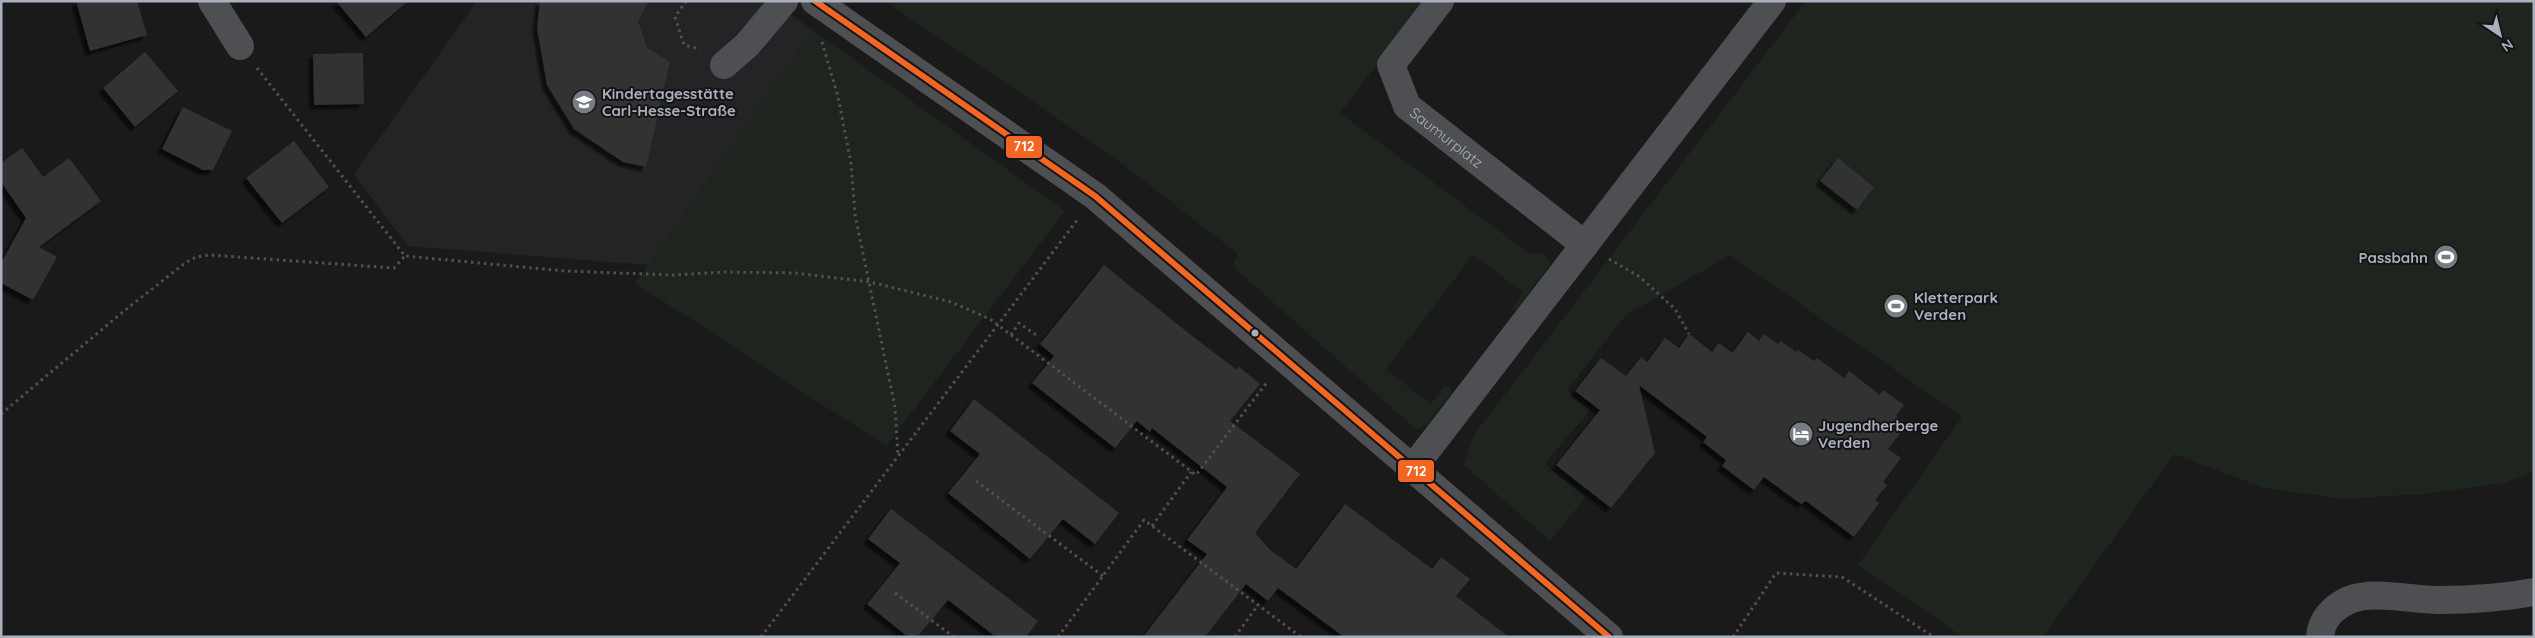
<svg xmlns="http://www.w3.org/2000/svg" width="2535" height="638" font-family="Quicksand,sans-serif">
<style>
.built{fill:#242426}
.green{fill:#1d251e}
.building{fill:#323232;filter:url(#shadow)}
.lines{fill:none;stroke-linecap:round;stroke-linejoin:round}
.path{stroke:#505155;stroke-width:3;stroke-dasharray:2.5 4;stroke-linecap:butt}
.minor{stroke:#4e4f53;stroke-width:28}
.bus-1-casing{stroke:#141416;stroke-width:10}
.bus-1{stroke:#f26522;stroke-width:6}
.bus-dot{fill:#aab0bc;stroke:#141416;stroke-width:2}
.labels{text-anchor:middle;dominant-baseline:central;stroke-width:4;stroke-linejoin:round;paint-order:stroke}
.poi-label{font-size:15px;font-weight:bold;fill:#aab0bc;stroke:#141416;text-anchor:start}
.street-label{font-size:15px;fill:#aab0bc;stroke:#141416}
.line-badge{stroke:#141416;stroke-width:2}
.badge-label{font-size:14px;text-anchor:middle;font-weight:bold;fill:#fff}
</style>
<defs>
<filter id="shadow"><feDropShadow dx="-4.5" dy="4.5" stdDeviation="1" flood-color="#0009"/></filter>
</defs>
<rect width="100%" height="100%" fill="#1a1a1a"/>
<path class="built" d="M477 1H770L813 30 649 265 408 246 354 174Z"/>
<path class="green" d="M885 1H1425L1340 113 1530 254 1542 253 1551 263 1517 309 1511 311 1523 292 1473 255 1386 369 1431 404 1444 387H1450L1452 392 1426 425 1417 430 1232 266 1238 254 1108 153Z
M1806 1H2534V472L2503 483 2424 494 2344 499 2264 488 2174 454 2043 637H1963L1858 565 1962 417 1730 255 1626 315 1567 390 1590 410 1545 464 1586 497 1550 541 1464 465 1474 435Z
M813 30 1065 211 886 446 635 283Z"/>
<path class="building" d="M76 1H137L147 35 90 51Z
M336 1H408L366 37Z
M540 1H649L638 21 647 48 670 62 646 167 623 162 574 129 547 85 537 28Z
M145 52 178 91 135 127 103 88Z
M363 53 364 104 314 105 313 54Z
M183 107 232 131 213 170H203L162 149Z
M294 141 329 187 282 223 246 178Z
M22 148 43 177 69 158 101 201 39 247 57 257 33 300 1 283V263L26 218 1 182V163Z
M1838 158 1874 187 1857 210 1820 181Z
M1104 265 1192 336 1237 370 1239 367 1260 384 1230 421 1300 474 1255 533 1269 549 1296 569 1345 504 1432 569 1441 557 1470 579 1456 596 1509 637H1344L1278 588 1268 601 1246 584 1205 637H1143L1207 554 1187 540 1227 487 1152 428 1150 432 1137 421 1115 448 1032 383 1054 356 1040 344Z
M1748 332 1759 341 1764 334 1778 344 1781 341 1796 352 1798 350 1814 361 1817 358 1844 378 1849 371 1880 395 1883 390 1904 405 1896 416 1907 425 1888 449 1901 458 1883 482 1887 485 1875 500 1879 503 1854 537 1806 501 1801 504 1764 477 1754 490 1722 466 1726 460 1703 442 1707 437 1639 385 1655 453 1611 508 1556 465 1600 410 1575 391 1601 358 1626 376 1641 357 1647 362 1665 338 1679 348 1689 334 1712 352 1719 343 1732 353Z
M974 399 1119 513 1095 544 1063 519 1030 559 948 493 980 454 950 431Z
M891 509 1038 621 1026 637H996L948 600 917 637H908L867 604 900 563 868 539Z"/>
<g class="lines">
<path class="path" d="M686 1 675 17 684 45 700 49
M822 42 838 97 851 163 855 215 895 407 898 455
M257 68 405 256 565 271 673 275 724 272 795 273 870 282 951 302 990 319 1196 475 1268 381
M1609 259 1640 277 1675 309 1689 334
M1011 335 1019 323 1036 335
M1 414 124 311 185 263 196 257 209 255 394 268 405 256
M976 481 1103 576
M1152 526 1191 472
M895 593 954 637
M761 637 1078 219
M1058 637 1144 520 1301 637
M1235 637 1258 605
M1733 637 1776 573 1842 577 1934 637"/>
<g class="minor">
<path d="M212 1 240 46"/>
<path d="M815 1 1095 196 1609 637"/>
<path id="s1" d="M1440 1 1391 65 1407 106 1585 245"/>
<path d="M724 65 747 45 784 1"/>
<path d="M1413 468 1772 1"/>
<path d="M2320 637C2321 619 2334 607 2349 600 2373 590 2412 600 2438 600 2470 600 2502 598 2534 592"/>
</g>
<defs>
<path id="bus-1" d="M815 1 1095 196 1609 637"/>
</defs>
<use href="#bus-1" class="bus-1-casing"/>
<use href="#bus-1" class="bus-1"/>
</g>
<defs>
<symbol id="school-disc" viewBox="-11 -11 22 22"><circle r="9.5" fill="#787c83" stroke="#141416"/><path d="M0-5L7-2L0 1L-7-2ZM-4 1L0 2.5L4 1V4Q0 6-4 4Z" fill="#fff"/></symbol>
<symbol id="stadium-disc" viewBox="-11 -11 22 22"><circle r="9.5" fill="#787c83" stroke="#141416"/><path d="M0-5a6.5 5 0 1 0 0 10a6.5 5 0 1 0 0-10ZM-3.5-1.8h7v3.6h-7Z" fill="#fff"/></symbol>
<symbol id="hotel-disc" viewBox="-11 -11 22 22"><circle r="9.5" fill="#787c83" stroke="#141416"/><path d="M-6-4.5h1.5V1H6V5H4.5V3h-9V5H-6ZM-4 0a1.8 1.8 0 1 1 3.6 0ZM.5 0V-2.5h3Q6-2.5 6 0Z" fill="#fff"/></symbol>
</defs>
<g fill-rule="evenodd">
<use href="#school-disc" x="570" y="88" width="28" height="28"/>
<use href="#stadium-disc" x="2432" y="243" width="28" height="28"/>
<use href="#stadium-disc" x="1882" y="292" width="28" height="28"/>
<use href="#hotel-disc" x="1787" y="420" width="28" height="28"/>
</g>
<circle class="bus-dot" cx="1255" cy="333" r="4.5"/>
<g class="labels">
<g class="poi-label">
<text x="602" y="93">Kindertagesstätte<tspan x="602" dy="17">Carl-Hesse-Straße</tspan></text>
<text x="2428" y="257" text-anchor="end">Passbahn</text>
<text x="1914" y="297">Kletterpark<tspan x="1914" dy="17">Verden</tspan></text>
<text x="1818" y="425">Jugendherberge<tspan x="1818" dy="17">Verden</tspan></text>
</g>
<g class="street-label">
<text stroke="none"><textPath href="#s1" startOffset="175">Saumurplatz</textPath></text>
</g>
</g>
<g class="line-badge">
<rect x="1005" y="135" width="38" height="24" rx="5" fill="#f26522"/>
<rect x="1397" y="459" width="38" height="24" rx="5" fill="#f26522"/>
</g>
<g class="badge-label">
<text x="1024" y="151">712</text>
<text x="1416" y="476">712</text>
</g>
<rect width="2535" height="638" fill="none" stroke="#aab0bc" stroke-width="5"/>
<g transform="translate(2500 35) rotate(145)" stroke="#141416" stroke-width="4" paint-order="stroke">
<path d="M0-4L9 19L0 12L-9 19Z" fill="#aab0bc"/>
<text y="-8" font-size="14" font-weight="bold" text-anchor="middle" fill="#aab0bc">N</text>
</g>
</svg>
